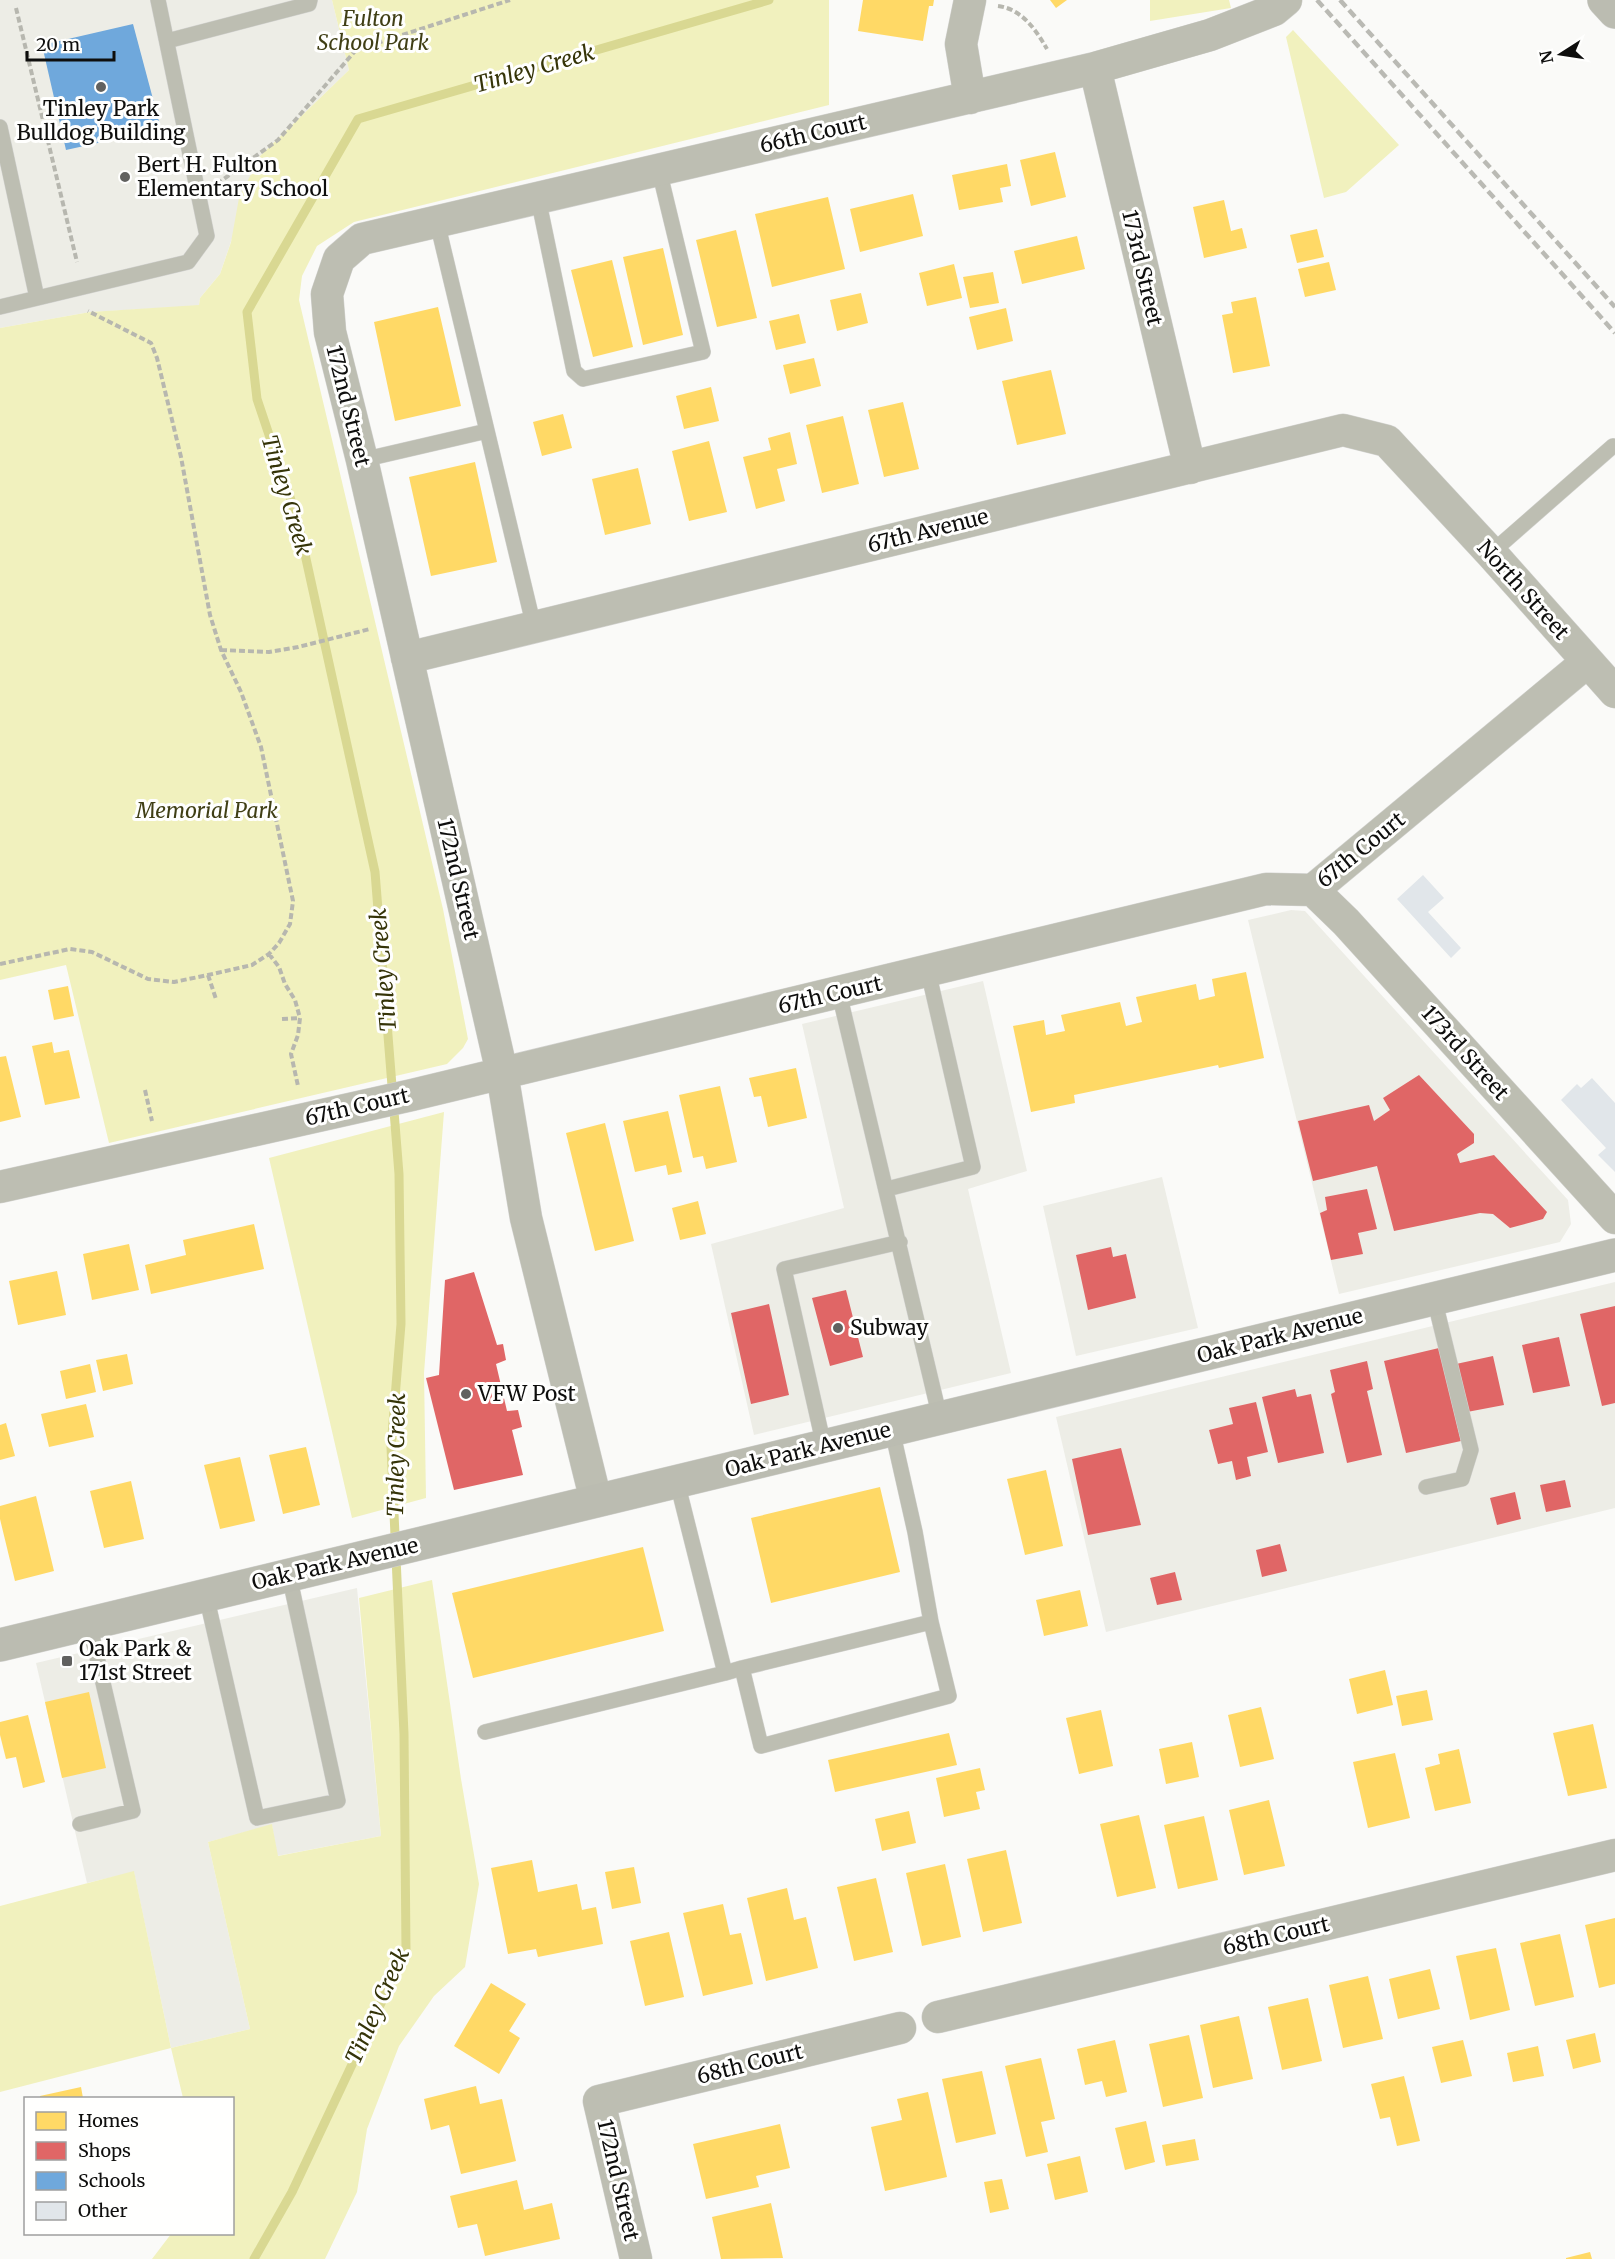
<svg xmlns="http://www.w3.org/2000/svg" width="1615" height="2259" font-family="Merriweather,serif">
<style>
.built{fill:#edede6}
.green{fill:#f1f1be}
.homes{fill:#ffd966}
.shops{fill:#e06666}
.schools{fill:#6fa8dc}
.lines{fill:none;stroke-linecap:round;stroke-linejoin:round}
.stream{stroke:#d9d892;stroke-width:9}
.building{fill:#e1e6ea}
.lane-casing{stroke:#d4d4d2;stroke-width:16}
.street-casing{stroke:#d4d4d2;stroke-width:33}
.secondary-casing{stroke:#d4d4d2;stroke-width:34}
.path{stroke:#b7b7af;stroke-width:4;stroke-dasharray:6 3;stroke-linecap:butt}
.lane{stroke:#bdbeb2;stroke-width:15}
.street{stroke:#bdbeb2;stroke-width:32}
.secondary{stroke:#bbbcb1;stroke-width:33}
.rail{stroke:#babab4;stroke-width:4.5;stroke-dasharray:9 4.5;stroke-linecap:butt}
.poi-dot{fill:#61615f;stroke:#fffffe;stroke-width:2}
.labels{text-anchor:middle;stroke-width:6;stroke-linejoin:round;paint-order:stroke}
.park-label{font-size:21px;font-style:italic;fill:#403f15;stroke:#fffffe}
.poi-label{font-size:21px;fill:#0e0e0d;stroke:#fffffe;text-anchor:start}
.street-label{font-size:21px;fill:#0e0e0d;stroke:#fffffe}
.water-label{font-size:22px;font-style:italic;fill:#353408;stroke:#fffffe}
</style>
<rect width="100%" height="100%" fill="#fafaf8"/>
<path class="built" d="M0,0H332L349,70L260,156L220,274L200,298L199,306L90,312L0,328Z
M1291,910L1305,911L1568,1200L1571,1224L1560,1242L1339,1294L1248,920Z
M983,981L1027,1171L968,1189L1011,1373L754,1435L711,1244L844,1208L802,1024Z
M1162,1177L1198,1328L1076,1356L1043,1206Z
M1615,1282V1508L1106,1632L1056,1417Z
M357,1588L381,1836L277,1856L272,1825L208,1842L250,2029L171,2048L134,1872L87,1883L36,1663Z"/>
<path class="green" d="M332,0H829V105L354,222L317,246L302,276L299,300L443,909L468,1039L463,1048L447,1064L109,1143L66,965L0,980V328L90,312L199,305L200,298L220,274L231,242L239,198L260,156L349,70Z
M1150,0H1229L1231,8L1150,21Z
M1293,30L1399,145L1346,192L1324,198L1286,37Z
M444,1112L424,1373L426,1498L352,1518L269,1158Z
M432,1580L461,1779L479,1884L465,1967L434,1996L399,2046L367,2129L357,2192L325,2259H152L171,2234H232V2098H183L171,2048L0,2092V1906L134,1871L171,2048L250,2029L208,1842L272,1824L278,1856L381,1836L359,1598Z"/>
<path class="homes" d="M863,0H934L933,6H929L923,41L858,31Z
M1050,0H1067L1056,8Z
M1055,152L1066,197L1031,206L1020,160Z
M1007,164L1011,186L1000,188L1003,202L959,210L952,175Z
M913,194L923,236L860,252L850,209Z
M828,197L845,269L772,287L755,214Z
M1224,200L1231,231L1242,228L1247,248L1204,258L1193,207Z
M1317,229L1324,257L1297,263L1290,235Z
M736,230L757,318L717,327L696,240Z
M1077,236L1085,269L1022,284L1014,251Z
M663,248L683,335L643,345L623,257Z
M612,260L633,347L593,357L571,270Z
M1329,262L1336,290L1305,297L1298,269Z
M954,264L962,298L927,306L919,273Z
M993,272L999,303L970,308L963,277Z
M861,293L868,323L837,331L830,300Z
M1256,297L1270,366L1233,373L1222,315L1233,313L1231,302Z
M438,307L461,406L395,421L374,322Z
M1006,308L1013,341L977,350L969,317Z
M799,314L806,343L776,350L769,321Z
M814,358L821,386L790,394L783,365Z
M1051,370L1066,434L1017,445L1002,381Z
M711,387L719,421L684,429L676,396Z
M903,402L919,469L884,477L868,410Z
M563,414L572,448L542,456L533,422Z
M843,416L859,484L822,493L806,425Z
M790,432L797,464L777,469L785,501L756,509L743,457L771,450L768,438Z
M709,441L727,512L689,521L672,451Z
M475,462L497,562L431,576L409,477Z
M638,468L651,524L605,535L592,479Z
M1246,972L1264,1058L1219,1068L1218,1065L1074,1095L1075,1103L1031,1112L1013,1026L1044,1020L1046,1035L1065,1031L1061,1015L1120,1002L1126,1026L1142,1022L1136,997L1196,984L1199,1000L1215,996L1212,979Z
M68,986L74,1016L54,1020L48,990Z
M52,1042L54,1053L69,1050L80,1098L45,1105L32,1046Z
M6,1056L21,1117L0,1122V1057Z
M796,1068L807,1118L768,1127L761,1096L754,1097L749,1078Z
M720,1086L737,1162L706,1169L703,1156L693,1158L679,1095Z
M668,1111L682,1172L668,1175L666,1165L635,1172L623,1121Z
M605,1123L634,1241L595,1251L566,1133Z
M698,1201L706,1234L680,1240L672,1208Z
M254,1224L264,1269L151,1294L145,1265L186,1255L183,1240Z
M129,1244L139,1290L92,1300L83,1254Z
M57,1271L66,1315L18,1325L9,1281Z
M127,1354L133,1384L103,1391L96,1360Z
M90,1364L96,1392L66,1399L60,1371Z
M86,1404L94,1437L49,1447L41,1414Z
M6,1423L15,1456L0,1460V1425Z
M306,1447L320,1505L283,1514L269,1455Z
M240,1457L255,1521L220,1529L204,1465Z
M1046,1470L1063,1546L1025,1555L1007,1479Z
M131,1481L144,1539L104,1548L90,1491Z
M880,1487L900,1572L771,1603L751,1518Z
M36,1496L54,1571L15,1581L0,1519V1506Z
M643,1547L664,1631L473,1678L452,1593Z
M1080,1590L1088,1626L1044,1636L1036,1600Z
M1385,1670L1393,1705L1357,1714L1349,1679Z
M1427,1690L1433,1720L1402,1726L1396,1696Z
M89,1692L106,1768L62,1778L45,1702Z
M1261,1707L1274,1759L1240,1767L1228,1715Z
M1101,1710L1113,1766L1079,1774L1066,1718Z
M28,1715L45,1782L23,1788L16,1757L6,1759L0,1735V1722Z
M1593,1724L1607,1788L1568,1796L1553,1733Z
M949,1733L957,1765L835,1792L828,1760Z
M1192,1742L1199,1777L1166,1784L1159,1749Z
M1459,1749L1471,1803L1435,1811L1425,1768L1440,1764L1438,1754Z
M1395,1753L1410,1818L1368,1828L1353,1762Z
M980,1768L985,1790L976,1792L980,1809L944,1817L936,1778Z
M1269,1800L1285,1866L1244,1875L1229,1810Z
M909,1811L916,1843L882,1851L875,1819Z
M1139,1815L1156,1888L1117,1897L1100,1824Z
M1204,1816L1218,1880L1178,1889L1164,1825Z
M1006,1850L1022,1923L983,1932L967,1859Z
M532,1860L538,1892L577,1884L582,1910L596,1907L603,1944L538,1957L536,1949L508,1954L491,1868Z
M945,1864L961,1937L922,1946L906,1873Z
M634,1867L641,1903L612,1909L605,1872Z
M876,1878L893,1952L854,1961L837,1887Z
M787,1888L794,1920L806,1917L818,1968L766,1981L747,1898Z
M723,1904L730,1935L741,1933L753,1984L703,1996L683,1913Z
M1615,1918V1984L1599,1988L1585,1925Z
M669,1932L684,1997L645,2006L630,1941Z
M1560,1934L1574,1997L1535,2006L1520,1943Z
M1496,1948L1510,2010L1470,2020L1456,1956Z
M1430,1969L1440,2009L1398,2019L1389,1979Z
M1368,1976L1383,2039L1343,2048L1329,1985Z
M491,1983L526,2004L509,2031L520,2038L499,2074L454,2046Z
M1308,1998L1322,2061L1282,2070L1268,2007Z
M1239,2016L1253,2079L1213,2088L1200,2025Z
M1595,2033L1601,2062L1573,2069L1566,2040Z
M1189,2035L1203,2098L1163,2107L1149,2044Z
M1115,2040L1127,2092L1106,2097L1102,2081L1085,2085L1077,2049Z
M1463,2040L1472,2076L1441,2083L1432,2047Z
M1538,2046L1544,2076L1513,2082L1507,2053Z
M1041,2058L1055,2119L1041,2122L1048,2152L1026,2157L1005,2066Z
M982,2071L996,2134L956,2143L942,2079Z
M1404,2076L1420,2141L1397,2146L1390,2117L1380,2119L1371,2084Z
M476,2086L480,2104L502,2099L516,2161L461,2174L449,2125L431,2130L424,2099Z
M81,2087L83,2098H40V2096Z
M928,2092L947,2177L885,2191L871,2127L902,2120L897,2099Z
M1146,2121L1155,2162L1125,2170L1115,2128Z
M780,2124L790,2168L756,2176L759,2187L706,2199L693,2144Z
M1195,2139L1199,2160L1166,2166L1162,2145Z
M1080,2156L1088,2192L1055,2200L1047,2164Z
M1002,2179L1009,2209L990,2213L984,2182Z
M517,2180L524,2210L552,2203L560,2239L485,2256L477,2224L458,2228L450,2196Z
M771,2203L783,2258L721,2259L712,2217Z
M1590,2252L1592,2259H1566V2258Z"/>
<path class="shops" d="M1419,1075L1474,1134V1143L1457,1154L1460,1163L1494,1155L1547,1212L1543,1219L1510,1228L1493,1214L1480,1213L1394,1231L1377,1166L1313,1181L1298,1121L1369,1105L1374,1121L1390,1110L1383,1098Z
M1367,1189L1377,1229L1358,1233L1363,1254L1331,1260L1320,1213L1327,1210L1325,1197Z
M1111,1247L1113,1257L1126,1254L1136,1298L1088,1310L1076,1255Z
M474,1272L497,1345L503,1344L506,1360L496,1364L507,1411L518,1410L522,1427L512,1430L523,1475L454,1490L426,1378L439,1375L445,1280Z
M846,1290L863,1357L830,1366L812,1298Z
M769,1304L789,1395L751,1404L731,1313Z
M1615,1306V1403L1602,1406L1580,1314Z
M1559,1337L1570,1386L1533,1393L1522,1345Z
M1439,1348L1461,1441L1406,1453L1384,1361Z
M1493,1356L1504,1405L1467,1412L1456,1364Z
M1367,1361L1373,1389L1367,1391L1382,1455L1347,1463L1331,1394L1335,1392L1330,1370Z
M1295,1389L1297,1397L1311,1394L1324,1453L1278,1463L1262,1397Z
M1256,1402L1268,1452L1247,1457L1251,1476L1236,1480L1232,1461L1218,1464L1209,1430L1233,1424L1229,1408Z
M1121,1448L1141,1525L1088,1535L1072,1459Z
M1565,1480L1571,1507L1546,1512L1540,1485Z
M1515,1492L1521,1519L1497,1525L1490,1498Z
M1280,1544L1287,1571L1262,1577L1256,1550Z
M1175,1572L1182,1600L1157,1605L1150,1578Z"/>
<path class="schools" d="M133,24L161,129L66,150L42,45Z"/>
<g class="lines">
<path class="stream" d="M254,2259L292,2192L406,1950L404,1734L391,1447L401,1324L399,1174L375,872L297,518L257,399L247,312L358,119L769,0"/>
</g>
<path class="building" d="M1423,875L1444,898L1428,912L1461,948L1451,958L1397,899Z
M1592,1078L1615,1103V1172L1598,1155L1606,1148L1561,1100L1577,1084L1581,1088Z"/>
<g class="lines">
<g class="lane-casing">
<path id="lane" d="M167,41L309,4L310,0
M0,127L37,298
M538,198L574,371L583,379L703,352L659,170
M437,222L534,627
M0,307L188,262L207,236L158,0
M362,460L487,431
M1491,553L1613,446
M839,993L940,1418
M887,1189L973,1167L928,971
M892,1430L915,1532L931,1622
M824,1446L784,1269L900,1242
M1426,1487L1462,1479L1471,1450L1434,1298
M206,1595L257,1818L338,1801L289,1575
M725,1673L742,1668L931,1622L949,1696L761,1746L742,1668
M485,1732L725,1673L677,1482
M80,1824L133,1811L89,1623"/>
</g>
<g class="street-casing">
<path id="street" d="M1095,68L1190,468
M970,98L961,44L970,0
M407,658L1343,430L1387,441L1491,553L1615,692
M1313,890L1346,922L1615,1218
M0,1187L412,1095L1266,889L1313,890L1587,662
M596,1501L526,1218L502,1073L362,460L330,332L327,294L339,259L362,239L1095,68L1210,35L1274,10L1286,0
M938,2017L1615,1855
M636,2259L599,2101L900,2028"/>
</g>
<g class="secondary-casing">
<path id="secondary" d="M1604,0L1615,12
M0,1645L1615,1255"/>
</g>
<path class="path" d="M998,6C1022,9 1036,30 1047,49
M16,8L77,262
M217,184L278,140L356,50L510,0
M221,650L269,652L298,647L370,629
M269,954L279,967L285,984L295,1000L300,1018L298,1035L291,1054L298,1086
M0,964L70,949L92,952L148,979L174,982L208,975L252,965L269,954L279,943L290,924L293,901L261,747L241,692L221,650L210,615L181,457L157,358L151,343L88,311
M208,975L216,999
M282,1019L300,1018
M145,1090L152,1121"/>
<use href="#lane" class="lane"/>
<use href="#street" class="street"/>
<use href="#secondary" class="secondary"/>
<path class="rail" d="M1317,0L1615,333
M1340,0L1615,307"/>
</g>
<g class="poi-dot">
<circle cx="101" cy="87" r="6"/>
<circle cx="125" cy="177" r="6"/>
<circle cx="838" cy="1328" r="6"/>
<circle cx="466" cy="1394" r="6"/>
<rect x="61" y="1655" width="12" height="12" rx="3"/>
</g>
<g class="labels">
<g class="park-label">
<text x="373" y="26">Fulton<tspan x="373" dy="24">School Park</tspan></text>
<text x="207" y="818">Memorial Park</text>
</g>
<g class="poi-label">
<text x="101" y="116" text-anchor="middle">Tinley Park<tspan x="101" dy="24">Bulldog Building</tspan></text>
<text x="137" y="172">Bert H. Fulton<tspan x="137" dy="24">Elementary School</tspan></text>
<text x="850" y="1335">Subway</text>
<text x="478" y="1401">VFW Post</text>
<text x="79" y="1656">Oak Park &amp;<tspan x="79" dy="24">171st Street</tspan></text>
</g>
<g class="street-label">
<text transform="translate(813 134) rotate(-13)" y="7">66th Court</text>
<text transform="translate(1142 268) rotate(77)" y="7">173rd Street</text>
<text transform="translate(348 406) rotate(76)" y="7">172nd Street</text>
<text transform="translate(928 531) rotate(-14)" y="7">67th Avenue</text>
<text transform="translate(1523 590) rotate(48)" y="7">North Street</text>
<text transform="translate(1361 850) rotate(-39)" y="7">67th Court</text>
<text transform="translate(458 879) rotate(77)" y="7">172nd Street</text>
<text transform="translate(830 995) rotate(-13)" y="7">67th Court</text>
<text transform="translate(1465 1053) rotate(48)" y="7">173rd Street</text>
<text transform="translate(357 1107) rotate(-13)" y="7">67th Court</text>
<text transform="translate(1280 1336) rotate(-14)" y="7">Oak Park Avenue</text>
<text transform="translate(808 1450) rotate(-14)" y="7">Oak Park Avenue</text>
<text transform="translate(335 1564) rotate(-13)" y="7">Oak Park Avenue</text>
<text transform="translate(1276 1936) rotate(-13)" y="7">68th Court</text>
<text transform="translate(750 2064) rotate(-14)" y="7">68th Court</text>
<text transform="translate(618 2180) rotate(77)" y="7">172nd Street</text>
</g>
<g class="water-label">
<text transform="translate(534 68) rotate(-16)" y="8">Tinley Creek</text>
<text transform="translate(287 495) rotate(73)" y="8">Tinley Creek</text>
<text transform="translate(383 970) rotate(-95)" y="8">Tinley Creek</text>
<text transform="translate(396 1455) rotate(-89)" y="8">Tinley Creek</text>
<text transform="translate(377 2006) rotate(-66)" y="8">Tinley Creek</text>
</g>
</g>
<rect x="24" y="2097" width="210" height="138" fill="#fffffe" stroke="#9f9f9e" stroke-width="1.5"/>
<rect x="36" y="2112" width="30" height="18" fill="#ffd966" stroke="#9f9f9e" stroke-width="1.5"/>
<text x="78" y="2127" font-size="18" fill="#0e0e0d">Homes</text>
<rect x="36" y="2142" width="30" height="18" fill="#e06666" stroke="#9f9f9e" stroke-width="1.5"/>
<text x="78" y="2157" font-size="18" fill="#0e0e0d">Shops</text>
<rect x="36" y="2172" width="30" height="18" fill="#6fa8dc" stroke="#9f9f9e" stroke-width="1.5"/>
<text x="78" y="2187" font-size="18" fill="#0e0e0d">Schools</text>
<rect x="36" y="2202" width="30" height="18" fill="#e1e6ea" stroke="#9f9f9e" stroke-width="1.5"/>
<text x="78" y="2217" font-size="18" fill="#0e0e0d">Other</text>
<g transform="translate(1561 54) rotate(258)" stroke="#fffffe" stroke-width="4.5" paint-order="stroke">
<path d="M0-4.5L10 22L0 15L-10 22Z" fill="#0e0e0d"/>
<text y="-9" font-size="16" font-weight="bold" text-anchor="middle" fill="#0e0e0d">N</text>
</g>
<path d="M27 51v9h87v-9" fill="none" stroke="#0e0e0d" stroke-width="3"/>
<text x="36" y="51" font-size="18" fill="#0e0e0d" stroke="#fffffe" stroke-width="4.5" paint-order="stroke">20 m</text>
</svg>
